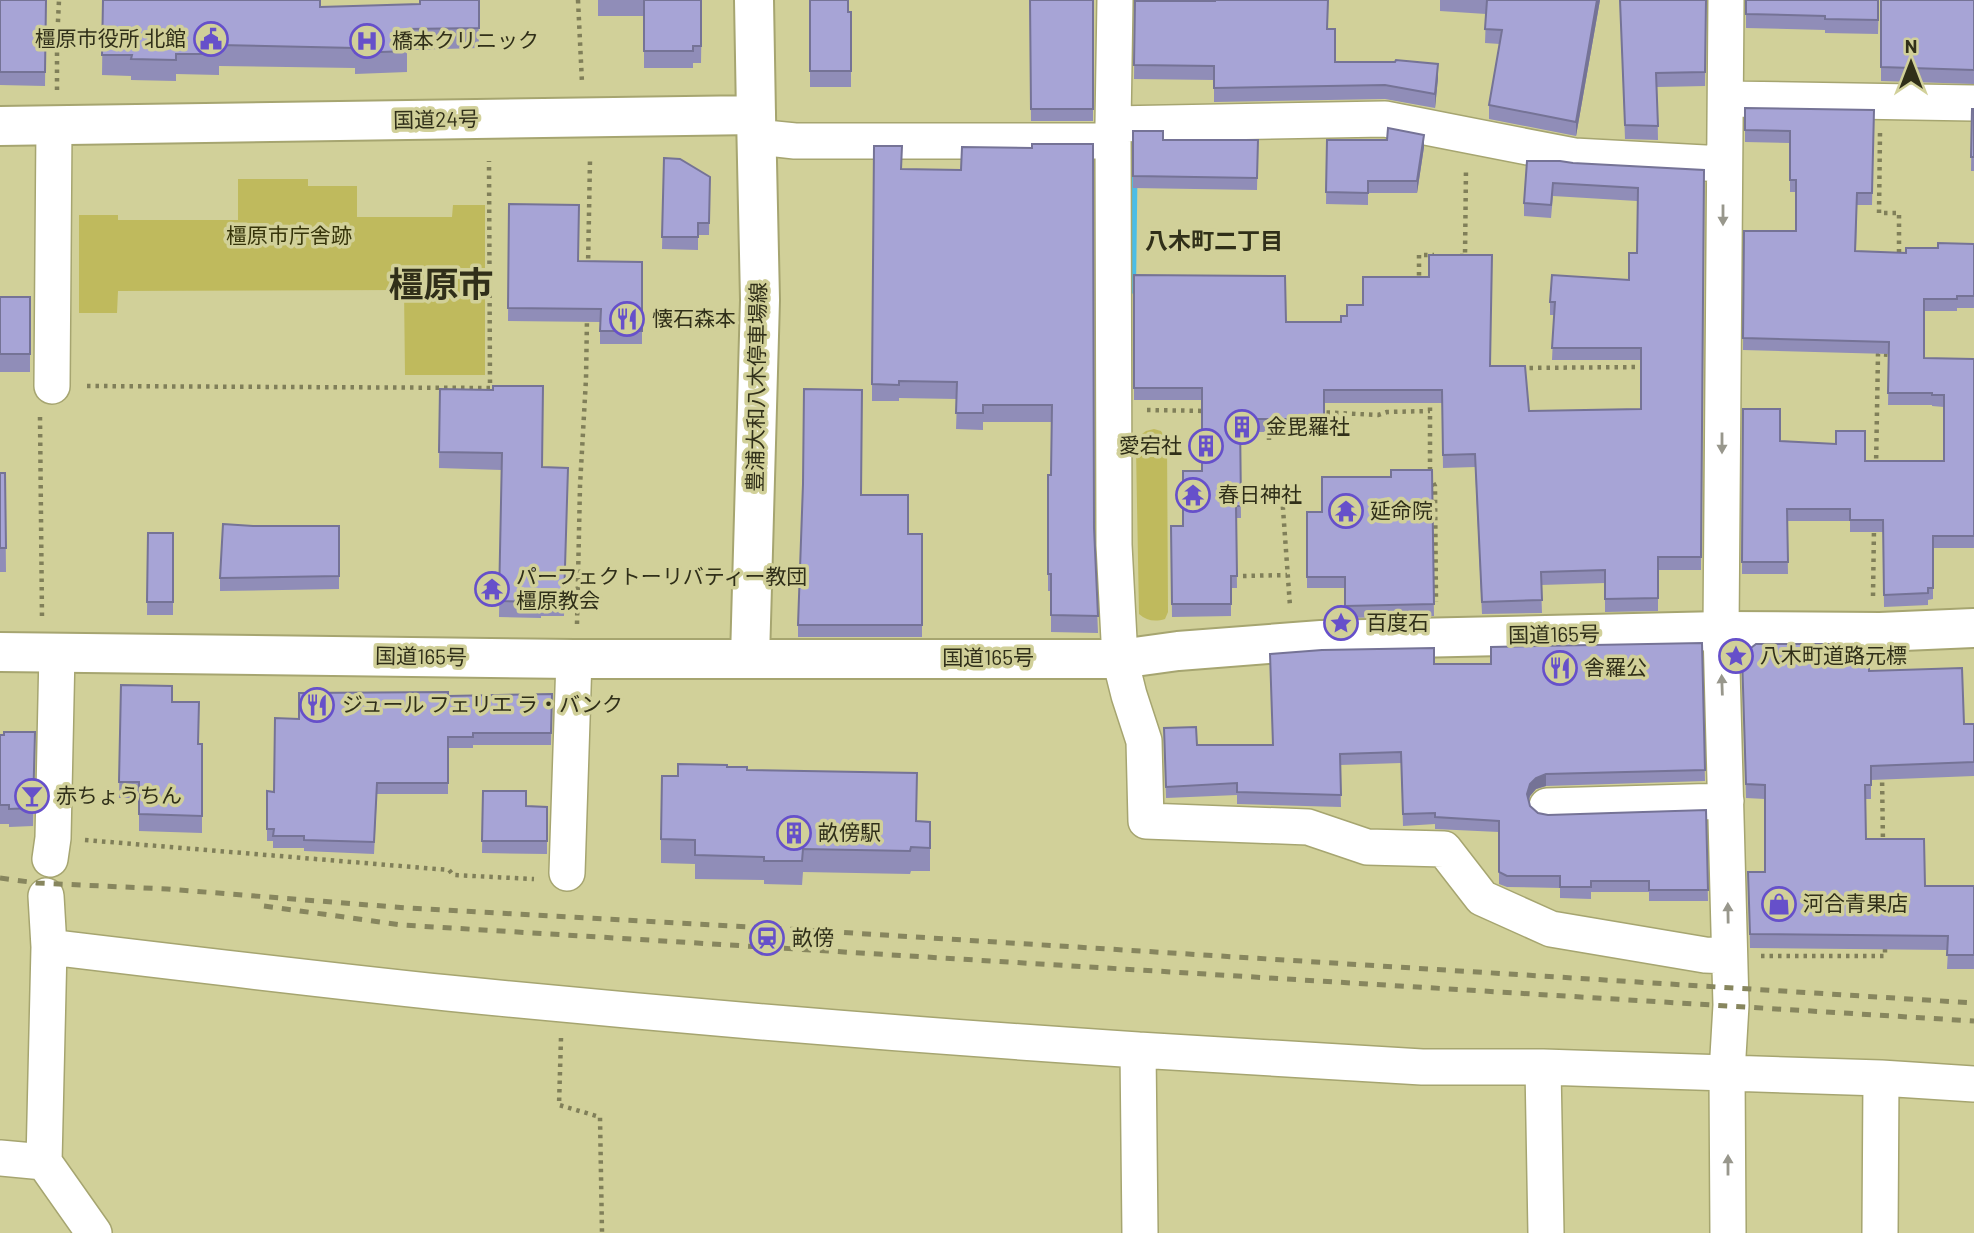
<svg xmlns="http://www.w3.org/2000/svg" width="1974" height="1233" font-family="Barlow,'Noto Sans JP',sans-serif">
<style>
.green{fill:#bfba5d}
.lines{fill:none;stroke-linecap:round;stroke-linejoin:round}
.stream{stroke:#4bbde7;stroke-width:10}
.minor-casing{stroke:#a6a570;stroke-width:38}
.major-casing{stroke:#a6a570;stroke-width:42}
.highway-casing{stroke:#a6a570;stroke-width:42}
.path{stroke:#807f59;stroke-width:4.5;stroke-dasharray:3.5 5;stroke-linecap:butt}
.minor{stroke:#fff;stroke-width:35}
.major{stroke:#fff;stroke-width:38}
.highway{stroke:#fff;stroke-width:38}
.rail{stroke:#87865e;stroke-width:5;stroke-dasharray:9 9;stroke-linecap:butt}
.wall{fill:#908db8}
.shaded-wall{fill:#757396}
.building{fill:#a7a4d6;stroke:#757396;stroke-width:2}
.oneway{fill:#98978c}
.labels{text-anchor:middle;stroke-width:7;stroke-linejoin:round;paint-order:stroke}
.poi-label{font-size:21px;fill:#302f19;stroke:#d1d099;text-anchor:start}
.street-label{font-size:21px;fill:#302f19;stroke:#d1d099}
.park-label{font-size:21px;fill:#36340a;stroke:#d1d099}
.neighbourhood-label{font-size:23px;font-weight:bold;fill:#302f19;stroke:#d1d099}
.town-label{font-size:35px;font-weight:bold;fill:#302f19;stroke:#d1d099}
</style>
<rect width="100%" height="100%" fill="#d1d099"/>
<path class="green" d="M238,179H308V186H357V217H452L453,205H485V375H405L404,290L118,291L117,313H79V215H118V220H238Z
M1154,429L1161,431L1167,441L1168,612L1165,619C1155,622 1147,621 1139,614L1136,449L1138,437L1146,431Z"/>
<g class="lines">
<path class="stream" d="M1131,289L1133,136"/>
<g class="minor-casing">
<path id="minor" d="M1115,0L1113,124L1114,545L1120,659L1129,695L1144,741L1146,821L1308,827L1367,847L1444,849L1482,898L1551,929L1705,955L1729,956
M1726,0L1721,631L1731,1005L1727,1073L1728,1233
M1726,99L1974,103
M1113,124L1385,119L1574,156L1724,164
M757,137L795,141H1113
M52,386L54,127
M1547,806L1726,801
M50,859L53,838L57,652
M567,873L574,659
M46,896L49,947L44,1162L94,1233
M49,947C182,963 315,979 448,993C678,1016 908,1035 1138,1050
M1543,1067L1546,1233
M0,1158L44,1162
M1140,1233L1138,1050L1422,1067H1543L1881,1078L1974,1084
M1880,1233L1881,1078"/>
</g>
<g class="major-casing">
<path id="major" d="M750,658L760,300L756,115"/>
</g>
<g class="highway-casing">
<path id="highway" d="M0,126L756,115L754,0
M0,652L574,659H1120L1178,651L1321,640L1721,631L1880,632L1974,628"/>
</g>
<path class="path" d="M578,0L582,83
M57,90V42L59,0
M1880,133L1879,213H1899V259
M1460,256H1465L1466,168
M588,267L590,160
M1419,284V255H1434
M1521,368L1643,367V369
M87,386L490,388L489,161
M1430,399V477L1435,486L1436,602
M1147,410L1208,411
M1318,412L1378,415L1387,412L1430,411
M40,417L42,618
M1269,438V440
M1876,467L1878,354L1893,355
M1268,495H1282L1290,606
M1243,576L1287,575
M1873,596L1874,528
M577,624L580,486L586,379L587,318
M1882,774L1883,845
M85,840L449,870L453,875L534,879
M1761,956H1885V945
M561,1038L559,1105L600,1117L602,1233"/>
<use href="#minor" class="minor"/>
<use href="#major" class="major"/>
<use href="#highway" class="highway"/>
<path class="rail" d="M0,878L37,883L167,889L407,908L787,929L1974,1003
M264,906L402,925L1974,1021"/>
</g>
<path class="wall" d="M0,0H46L45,86L0,85Z
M103,0L321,7L420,4L478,0L479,48L407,50V72L355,74V68L219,66V75L176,74V81L131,80V76L102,75Z
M598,0H702L701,63H693V68H644V16H598Z
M810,0L848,12H851V87H810Z
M1030,0H1093V121H1031Z
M1440,0H1600L1576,136L1489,119V105L1500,44L1485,43L1486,14L1440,11Z
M1620,0H1706L1705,86L1657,87L1658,140L1625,139Z
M1746,0H1879L1878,34L1825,33V30L1746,28Z
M1881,0H1974V84L1881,81Z
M1135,1H1215L1327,29L1335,62L1438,78L1435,108L1385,99L1214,102V80L1134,79Z
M1745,108L1874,110L1872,205H1857L1856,251L1906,253L1974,244V308H1957V311H1924V358L1974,359V548H1933V599L1928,600V605L1884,607L1883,532H1850V521H1787L1788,574H1742L1743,409L1780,441L1865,461H1944V407L1932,406V405H1888L1889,354L1743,350L1744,231H1796V192H1790V143L1745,142Z
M1972,109H1974V171H1971Z
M1133,131L1163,140H1258L1257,190L1133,188Z
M1327,140L1424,147L1417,193H1368V205L1326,204Z
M1032,148L1094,528L1098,633L1051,632V591H1048V475H1051L1052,422H983V430L956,429L957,399L899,398V401H872V384L902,169L961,170Z
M664,158L710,177L709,235H698V250L662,249Z
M1573,163L1704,170L1701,570H1658V611L1605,612V583L1541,585L1542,613L1482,614L1475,467L1443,468L1442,403H1324V432H1240L1241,518H1236L1237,588H1231V616L1172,617L1171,526H1183L1202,471V400H1134V275L1286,322L1490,366L1529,411L1641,409V360H1552L1554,315H1550V302L1629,280L1637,253V201L1553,196L1551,218L1524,216V203Z
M509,204L579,261L642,262V344H600V322L508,321Z
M0,297H30V372H0Z
M440,389L542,467L568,468L564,616H541V618L499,617L502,470L439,468Z
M1432,470L1434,616L1345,618V588H1307V512H1322L1391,477Z
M0,473H5L6,572H0Z
M861,495L908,534H922V637H798V625Z
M253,526H339V589L220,591V578Z
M148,533H173V615H147Z
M1702,643L1705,781L1546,786L1536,789L1530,796L1529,800L1530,806L1538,813L1548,815L1706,810L1708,901H1649V892H1591V899L1560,898V888L1507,887L1499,884V832L1435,829V824L1403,826L1401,763L1340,765L1341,807L1237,804V795L1166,798L1164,728L1197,745H1272L1434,664H1491Z
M1830,653L1865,667L1869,671L1964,724H1974V776L1871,780V799H1865L1866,839L1925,886H1974V969H1947L1948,950L1750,948L1748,872H1765V799L1746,798L1742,655Z
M121,685L172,702L198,744H202V833L139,831V798H119Z
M552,694L551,745H473V748H448V794H377L374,854L304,851V848H273V841H267V791L274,792L299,719L448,696Z
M35,732L33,826L9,827V824H0V735Z
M727,767L747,770L916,821L930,822V871H911L910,874L803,872L802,885L764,884V880L695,879V864L661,863V839L678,776Z
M483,791L526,806L547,807V854L482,853Z"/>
<path class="shaded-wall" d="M1597,0H1600L1576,136V122Z
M1438,64V78L1435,108V94Z
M1424,135V147L1417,193V181Z
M1546,774V786L1536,789L1530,796L1527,806V794L1530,784L1536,778Z"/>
<path class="building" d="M0,0H46L45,72H0Z
M103,0H320V7L420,4V0H479V28L407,29V51L355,53V48L219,45V54H176V60L131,59L132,55H102Z
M644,0H701V46H693V51H644Z
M810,0H848V12H851V71H810Z
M1030,0H1093V109H1031Z
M1215,0H1328L1327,29H1335V62H1395L1396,60L1438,64L1435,94L1385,85L1214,88V66L1134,65L1135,1H1215Z
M1487,0H1597L1576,122L1489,105L1502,30L1485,29Z
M1620,0H1706L1705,72L1656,73L1658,126L1625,125Z
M1746,0H1878V20L1825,19V16L1746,14Z
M1881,0H1974V70L1881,67Z
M1745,108L1874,110L1872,193H1857L1855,251L1906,253V248H1938V243L1974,244V296H1957V299H1924V358L1974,359V536H1933V588H1928V593L1884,595L1883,520H1850V509H1787L1788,562H1742L1743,409H1780V441L1836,444V431H1865V461H1944V395H1932V393H1888L1889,342L1743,338L1744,231H1796V180H1790V131L1745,130Z
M1972,109H1974V157H1971Z
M1388,128L1424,135L1417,181H1368V193L1326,192L1327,140H1387Z
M1133,131H1163V140H1258L1257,178L1133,176Z
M1032,144H1093L1094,528L1098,616L1051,615V574H1048V475H1051L1052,405H983V413H956L957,382L899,381V385L872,384L874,146H902L901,169L961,170L962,147L1032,148Z
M664,158L680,159L710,177L709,223H698V237H662Z
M1527,161H1560L1573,163L1704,170L1701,557H1658V598L1605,599V570L1541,572L1542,600L1482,602L1475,454L1443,455L1442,390H1324V419H1240L1241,506H1236L1237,576H1231V604H1172L1171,526H1183V471H1202V388H1134V275L1285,276L1286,322H1341V316H1347V305H1363V277H1429V255H1492L1490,366H1525L1529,411L1641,409V348H1552L1555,302H1550L1552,275L1629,280V253H1637L1638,188L1553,183L1551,205L1524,203Z
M509,204L579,205L578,261L642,262V331H600L601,309L508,308Z
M0,297H30V354H0Z
M493,386H543L542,467L568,468L564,600H541V602L499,601L502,453L439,452L440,389L493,390Z
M804,389L862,390L861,495H908V534H922V625H798L803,484Z
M1391,470H1432L1434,604L1345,606V577H1307V512H1322V477H1391Z
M0,473H5L6,548H0Z
M223,524L253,526H339V576L220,578Z
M148,533H173V602H147Z
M1702,643L1705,770L1546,774L1536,778L1530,784L1527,794L1530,806L1538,813L1548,815L1706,810L1708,890H1649V881H1591V887H1560V876H1507L1499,872V821L1435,817V813L1403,814L1401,752L1340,754L1341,795L1237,792V783L1166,787L1164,728L1196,727L1197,745H1273L1270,654L1322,650L1434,648V664H1491V647Z
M1756,644H1830L1829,653H1850V660H1865V667H1869V671L1962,668L1964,724H1974V762L1871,766V785H1865L1866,839H1924L1925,886H1974V955H1947L1948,936L1750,934L1748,872H1765V785L1746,784L1742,655Z
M121,685L172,686V702H199L198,744H202V816L139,814V782H119Z
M448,692V696L552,694L551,733H473V737H448V783H377L374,842L304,840V836H273L274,829H267V791L274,792L275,718L299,719V693Z
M4,732H35L33,808L9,809V805H0V735H4Z
M678,764L727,765V767H747V770L917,773L916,821L930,822V848L911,847L910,851L803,849L802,861H764V857L695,855V840L661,839L662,776H678Z
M483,791H526V806L547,807V841H482Z"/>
<defs><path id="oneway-solid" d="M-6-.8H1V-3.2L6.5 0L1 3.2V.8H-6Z" transform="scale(1.75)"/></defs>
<g class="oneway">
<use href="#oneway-solid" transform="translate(1723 215) rotate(90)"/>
<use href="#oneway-solid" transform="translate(1722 443) rotate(90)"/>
<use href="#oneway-solid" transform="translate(1722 685) rotate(-92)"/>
<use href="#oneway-solid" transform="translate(1728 913) rotate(-91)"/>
<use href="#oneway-solid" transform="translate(1728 1165) rotate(-90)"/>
</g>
<defs>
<g id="civic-ring" transform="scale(1.75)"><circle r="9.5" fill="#d1d099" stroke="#6650ca" stroke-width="1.5"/><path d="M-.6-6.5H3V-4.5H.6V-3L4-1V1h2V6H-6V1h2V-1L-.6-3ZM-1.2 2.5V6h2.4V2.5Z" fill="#6650ca"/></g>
<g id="hospital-ring" transform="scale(1.75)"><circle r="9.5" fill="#d1d099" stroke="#6650ca" stroke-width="1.5"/><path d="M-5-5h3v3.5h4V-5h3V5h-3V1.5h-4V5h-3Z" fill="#6650ca"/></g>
<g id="restaurant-ring" transform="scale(1.75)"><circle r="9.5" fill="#d1d099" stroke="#6650ca" stroke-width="1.5"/><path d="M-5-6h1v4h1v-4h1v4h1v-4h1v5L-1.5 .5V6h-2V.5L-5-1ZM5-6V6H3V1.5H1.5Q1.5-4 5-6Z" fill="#6650ca"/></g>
<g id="building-ring" transform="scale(1.75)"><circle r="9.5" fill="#d1d099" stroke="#6650ca" stroke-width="1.5"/><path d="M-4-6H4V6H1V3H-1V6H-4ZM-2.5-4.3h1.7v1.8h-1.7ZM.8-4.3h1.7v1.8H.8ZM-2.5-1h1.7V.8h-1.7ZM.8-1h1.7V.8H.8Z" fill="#6650ca"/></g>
<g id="temple-ring" transform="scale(1.75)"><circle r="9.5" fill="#d1d099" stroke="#6650ca" stroke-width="1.5"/><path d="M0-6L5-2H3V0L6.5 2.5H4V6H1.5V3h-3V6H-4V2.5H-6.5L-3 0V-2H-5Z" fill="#6650ca"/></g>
<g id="sight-ring" transform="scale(1.75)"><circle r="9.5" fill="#d1d099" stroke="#6650ca" stroke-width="1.5"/><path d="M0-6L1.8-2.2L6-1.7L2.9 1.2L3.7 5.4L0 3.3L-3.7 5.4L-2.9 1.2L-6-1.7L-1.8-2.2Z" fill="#6650ca"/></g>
<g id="bar-ring" transform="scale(1.75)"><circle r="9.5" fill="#d1d099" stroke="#6650ca" stroke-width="1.5"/><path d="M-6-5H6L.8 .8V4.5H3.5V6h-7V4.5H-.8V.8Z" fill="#6650ca"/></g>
<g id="shop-ring" transform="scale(1.75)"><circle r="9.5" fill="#d1d099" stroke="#6650ca" stroke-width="1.5"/><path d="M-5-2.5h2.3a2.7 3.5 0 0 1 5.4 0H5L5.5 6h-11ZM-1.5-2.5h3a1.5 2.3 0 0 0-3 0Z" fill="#6650ca"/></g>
<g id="station-ring" transform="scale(1.75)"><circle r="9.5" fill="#d1d099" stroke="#6650ca" stroke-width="1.5"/><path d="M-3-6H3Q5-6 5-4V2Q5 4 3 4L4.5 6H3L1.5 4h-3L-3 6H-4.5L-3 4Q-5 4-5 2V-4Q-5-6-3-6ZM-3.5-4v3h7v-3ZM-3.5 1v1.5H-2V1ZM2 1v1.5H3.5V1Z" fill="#6650ca"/></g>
</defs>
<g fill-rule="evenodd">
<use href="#civic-ring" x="211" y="39"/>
<use href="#hospital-ring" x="367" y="41"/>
<use href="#restaurant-ring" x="627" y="319"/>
<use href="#building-ring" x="1242" y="427"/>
<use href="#building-ring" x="1206" y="446"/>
<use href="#temple-ring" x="1193" y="495"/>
<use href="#temple-ring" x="1346" y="511"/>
<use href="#temple-ring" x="492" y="589"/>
<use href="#sight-ring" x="1341" y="623"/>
<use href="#sight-ring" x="1736" y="656"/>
<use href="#restaurant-ring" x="1560" y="668"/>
<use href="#restaurant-ring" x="317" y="705"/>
<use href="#bar-ring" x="32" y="796"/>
<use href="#building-ring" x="794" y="833"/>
<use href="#shop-ring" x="1779" y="904"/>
<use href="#station-ring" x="767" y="938"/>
</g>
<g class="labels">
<g class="poi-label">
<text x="186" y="46" text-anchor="end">橿原市役所 北館</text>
<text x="392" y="48">橋本クリニック</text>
<text x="652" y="326">懐石森本</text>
<text x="1266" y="434">金毘羅社</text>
<text x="1182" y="453" text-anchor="end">愛宕社</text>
<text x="1218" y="502">春日神社</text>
<text x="1370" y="518">延命院</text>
<text x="516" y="584">パーフェクトーリバティー教団<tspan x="516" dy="24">橿原教会</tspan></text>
<text x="1366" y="630">百度石</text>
<text x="1760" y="663">八木町道路元標</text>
<text x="1584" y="675">舎羅公</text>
<text x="342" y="712">ジュール フェリエ ラ・バンク</text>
<text x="56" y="803">赤ちょうちん</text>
<text x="818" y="840">畝傍駅</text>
<text x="1803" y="911">河合青果店</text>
<text x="792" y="945">畝傍</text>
</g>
<g class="street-label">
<text transform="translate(436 120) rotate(-1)" y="7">国道24号</text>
<text transform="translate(757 387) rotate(-89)" y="7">豊浦大和八木停車場線</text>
<text transform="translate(1554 635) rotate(-1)" y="7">国道165号</text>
<text transform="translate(421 657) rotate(1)" y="7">国道165号</text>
<text x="988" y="665">国道165号</text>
</g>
<g class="park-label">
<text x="289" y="243">橿原市庁舎跡</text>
</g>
<g class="neighbourhood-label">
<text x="1214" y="249">八木町二丁目</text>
</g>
<g class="town-label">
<text x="441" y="297">橿原市</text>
</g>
</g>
<g transform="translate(1911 63)" stroke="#d1d099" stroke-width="5" paint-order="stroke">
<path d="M0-5L12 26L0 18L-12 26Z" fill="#302f19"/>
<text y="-10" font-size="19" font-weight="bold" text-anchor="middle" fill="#302f19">N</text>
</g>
</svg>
